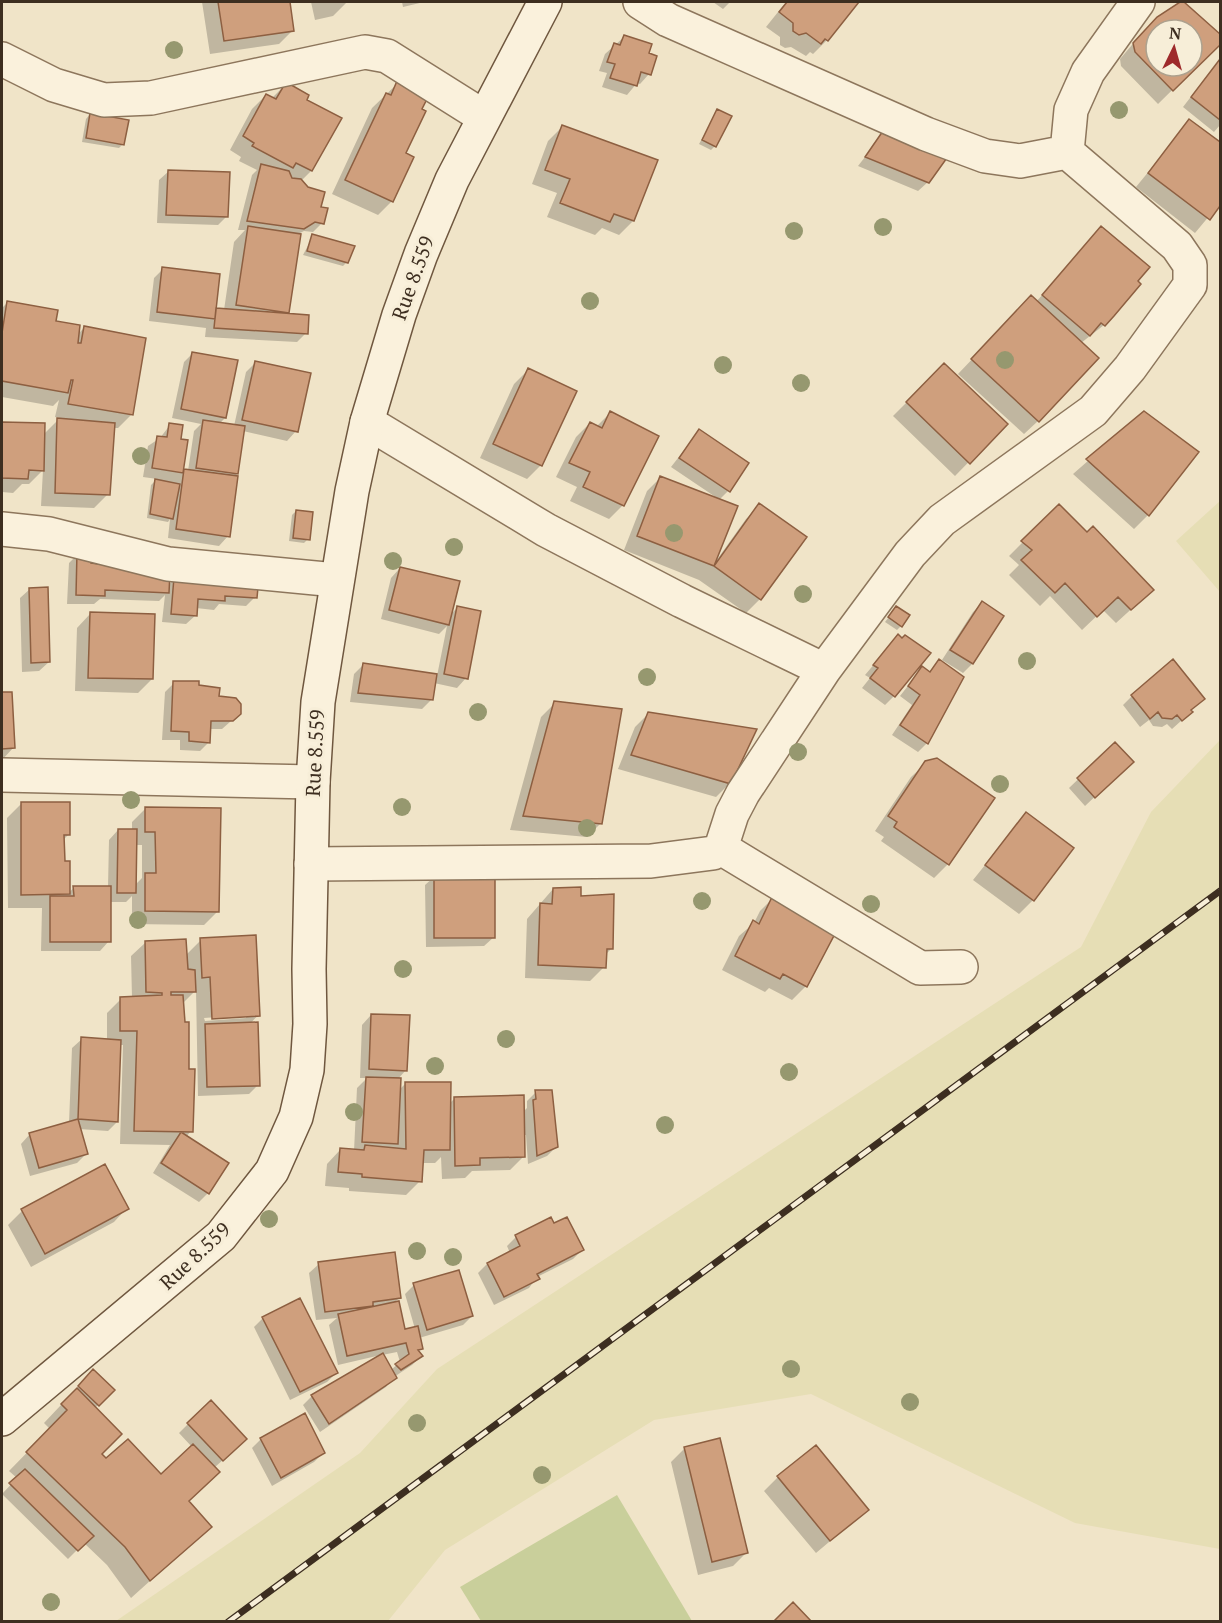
<svg xmlns="http://www.w3.org/2000/svg" width="1222" height="1623" font-family="'PT Serif',serif">
<style>
.farmland{fill:#e6deb5}
.green{fill:#c9cf9b}
.shadow{fill:#0003;fill-rule:evenodd}
.building{fill:#cf9f7d;stroke:#8d5f41;stroke-width:1.5;fill-rule:evenodd}
.lines{fill:none;stroke-linecap:round;stroke-linejoin:round}
.minor-casing{stroke:#8d765c;stroke-width:36}
.secondary-casing{stroke:#6f573f;stroke-width:36}
.minor{stroke:#faf1dc;stroke-width:33}
.secondary{stroke:#faf1dc;stroke-width:33}
.rail-casing{stroke:#3d2e20;stroke-width:7}
.rail{stroke:#f7eed8;stroke-width:4.5;stroke-dasharray:14;stroke-linecap:butt}
.tree{fill:#96986f}
.labels{text-anchor:middle;stroke-width:6;stroke-linejoin:round;paint-order:stroke}
.street-label{font-size:20px;fill:#3d2e20;stroke:#f7eed8}
</style>
<rect width="100%" height="100%" fill="#f0e4c8"/>
<path class="farmland" d="M1220,501V592L1176,541Z
M1220,740V1549L1075,1523L811,1394L654,1420L445,1550L388,1621H116L360,1453L437,1369L1081,947L1151,812Z"/>
<path class="green" d="M617,1495L692,1621H481L460,1587Z"/>
<path class="shadow" d="M202,2H289L293,30L279,44L210,54Z
M311,2H347L333,16L315,20Z
M402,2H424L403,7Z
M713,2H730L723,9Z
M786,2H857L827,40L813,54L810,52L806,56L791,47L785,48L780,45V37L766,27Z
M1182,2L1220,36V43L1158,104L1121,66L1120,59L1143,32ZM1156,30H1192V66H1156Z
M624,37L647,54L649,74L640,84L637,83L627,95L602,87L607,73L599,71L605,54Z
M1220,59V125L1214,132L1183,107Z
M398,83L404,154L392,201L378,215L332,194L372,108Z
M286,84L305,100L340,118L311,171L301,181L319,208L322,223L313,232L304,231L300,233L288,312L285,315L306,333L297,342L205,337L206,328L149,321L154,278L163,269L214,309L224,310L234,242L245,230H238L252,175L257,170L239,161L241,157L230,150L252,109L266,95L272,98Z
M718,111L715,146L711,150L699,144Z
M90,114L123,144L119,148L82,142L86,119Z
M1190,121L1220,144V203L1195,233L1136,187Z
M562,127L633,221L619,235L602,228L595,235L547,217L557,193L532,184L548,141Z
M886,130L928,182L918,191L858,166Z
M169,171L227,216L218,225L157,223L159,180Z
M1101,228L1104,325L1081,343L1038,421L1024,434L958,374L1018,311L1036,302Z
M313,236L347,262L343,266L303,255Z
M7,303L78,334L85,327L132,414L118,428H113L108,494L94,508L41,506L43,470L29,484H22L13,493L2,492V424L43,425V435L60,418L55,417L59,400L53,406L2,397V308Z
M193,353L225,418L219,424L234,426L246,372L255,363L296,431L287,441L243,431L237,474L234,477L228,536L219,546L168,538L170,519L168,522L147,518L151,485L157,479L143,477L148,446L160,438L170,425L179,440L182,470L188,471L194,431L201,424L172,418L184,362Z
M944,365L1006,424L955,476L893,416Z
M528,370L575,392L541,465L527,479L480,458L514,384Z
M1144,412L1148,515L1134,529L1073,474Z
M610,413L623,505L609,519L570,501L577,487L556,477L576,437L590,423L597,426Z
M699,431L728,491L719,500L716,561L746,519L760,505V599L746,613L699,580L624,550L647,491L661,477L717,498L671,467Z
M1059,506L1138,603L1116,623L1103,610L1082,630L1050,596L1040,606L1009,575L1019,565L1009,556Z
M296,511L308,539L304,543L289,541L292,515Z
M78,554L89,565L168,585L175,579L255,597L246,606L219,604L214,610L196,608V615L186,624L162,622L165,595L159,601L100,599L94,604H67L69,563Z
M400,568L450,615L457,608L466,678L457,688L434,683L431,700L422,709L350,702L354,674L363,665L437,676L447,626L439,634L381,619L391,578Z
M30,589L49,662L39,671L22,672L20,598Z
M982,603L1002,616L972,664L963,673L942,660L973,612Z
M896,608L901,626L897,630L885,622Z
M90,614L152,679L138,693L75,691L77,628Z
M898,636L894,696L885,705L862,688L870,678L865,675Z
M939,661L962,677L927,743L918,752L892,735L912,705L900,696L922,668L928,673Z
M174,683L197,687L217,697L239,714L222,729H209V742L200,751L180,750V740H162L165,692Z
M10,693L13,748L2,760V694Z
M1132,696L1190,711L1191,712L1172,729L1167,724L1162,727L1153,726L1149,720L1140,727L1123,705Z
M555,703L601,823L587,837L510,830L541,717Z
M649,713L730,783L716,797L618,769L635,727Z
M1115,744L1122,771L1085,806L1069,788Z
M926,763L993,798L948,864L934,878L881,841L884,837L875,831L911,777Z
M21,804L69,834L63,840V862L69,893L74,887H108L109,840L118,830H132V822L146,808L218,911L204,925L132,924V896L126,902H109V941L100,951H41L42,908H8L7,818ZM135,845H142V878L135,885Z
M1026,814L1033,900L1019,914L973,880Z
M435,876L494,937L484,946L426,947L425,885Z
M553,889L579,897L611,949L605,955L604,967L590,981L525,978L527,919Z
M774,897L806,986L792,1000L769,988L765,992L722,970L739,936L754,923L760,911Z
M201,940L258,1015L250,1024L258,1085L249,1094L198,1096L196,990L182,1004L191,1131L186,1137L208,1193L199,1202L153,1173L170,1145L120,1144L123,1045H119L117,1122L108,1131L79,1129L86,1154L77,1163L30,1176L21,1144L30,1134L69,1123L72,1048L82,1039L107,1041V1013L121,999L132,998L131,956L145,943L186,955ZM246,1015V1018L205,1021L204,1018Z
M371,1015L406,1070L397,1080L399,1090L406,1083L449,1104L454,1099L523,1112L527,1108V1101L536,1092L557,1146L547,1156L528,1164L526,1135H523L524,1156L510,1170L472,1171L465,1178L442,1179L441,1157L435,1163H422L420,1181L406,1195L349,1191V1188L325,1186L327,1164L340,1150L354,1151L357,1088L367,1078H360L362,1025Z
M104,1166L127,1208L114,1222L31,1267L8,1225L22,1211Z
M553,1225L582,1250L573,1259L537,1277L529,1288L494,1305L478,1273L487,1264L510,1253L507,1246L516,1237Z
M319,1264L399,1298L393,1304L404,1331L415,1329L405,1294L414,1285L472,1316L463,1325L419,1338L421,1348L418,1352L421,1356L412,1365L394,1377L386,1387L320,1432L303,1405L312,1396L381,1355L338,1365L329,1325L337,1318L316,1320L309,1273ZM397,1352L400,1362L391,1370L382,1355Z
M263,1318L336,1373L327,1382L290,1400L254,1327Z
M93,1371L113,1390L95,1408L100,1454L106,1460L161,1476L192,1447L179,1433L188,1424L236,1448L214,1468L187,1502L210,1527L131,1598L107,1565L84,1543L68,1559L2,1494L17,1478L9,1471L50,1429L44,1423Z
M261,1439L323,1453L314,1462L272,1486L252,1448Z
M685,1448L747,1552L733,1566L698,1575L671,1462Z
M778,1477L867,1510L816,1553L764,1491Z"/>
<path class="building" d="M218,2H290L294,31L224,41Z
M787,2H859L828,41L825,39L821,44L806,33L799,35L793,31V23L779,12Z
M1180,2H1184L1220,34V45L1173,91L1135,52L1133,43L1157,17ZM1156,30H1192V66H1156Z
M624,35L652,44L649,53L657,56L651,75L641,72L637,86L610,78L615,64L607,62L614,43L620,45Z
M1220,59V120L1191,97Z
M397,81L429,95L422,109L426,111L406,153L414,157L393,202L345,180L386,93L391,95Z
M286,82L309,95L307,100L342,118L312,171L296,163L293,168L252,146L254,143L243,136L266,94L276,99Z
M717,109L732,116L716,147L702,140Z
M90,113L129,120L124,145L86,138Z
M1189,119L1220,142V206L1210,220L1148,173Z
M562,125L658,160L634,221L614,214L610,222L560,203L570,179L545,170Z
M885,128L949,155L929,183L865,157Z
M261,164L289,171L292,178L301,179L308,187L325,192L321,207L328,208L324,224L315,222L304,229L247,221Z
M168,170L230,172L228,217L166,215Z
M248,226L301,234L289,313L236,305Z
M1101,226L1150,267L1138,281L1141,284L1114,316L1105,326L1101,323L1090,336L1042,295Z
M312,234L355,246L348,263L307,251Z
M162,267L220,274L215,319L157,312Z
M1031,295L1099,358L1039,422L971,359Z
M7,301L58,310L56,321L80,325L78,343H81L84,326L146,338L133,415L68,404L73,380H71L68,393L2,381V333Z
M216,308L309,315L308,334L214,328Z
M192,352L238,360L226,418L181,409Z
M255,361L311,373L298,432L242,420Z
M944,363L1008,424L970,464L906,402Z
M528,368L577,391L542,466L493,444Z
M610,411L659,436L624,506L583,487L590,472L569,463L590,422L602,428Z
M1144,411L1199,452L1149,516L1086,459Z
M57,418L115,423L110,495L55,493Z
M203,420L245,426L238,474L196,468Z
M2,422L45,423L44,471L29,470L28,479L2,478Z
M169,423L183,425L181,439L188,440L183,473L152,468L157,436L167,437Z
M699,429L749,463L730,492L679,458Z
M184,469L238,476L230,537L176,529Z
M660,476L738,506L714,566L637,536Z
M155,479L180,484L173,519L150,514Z
M759,503L807,537L761,600L714,566Z
M1059,504L1087,532L1093,526L1154,590L1131,610L1118,597L1097,617L1065,583L1055,593L1021,560L1032,550L1021,541Z
M296,510L313,512L310,540L293,538Z
M77,552L91,555V563L170,572L169,593L105,590V596L76,595Z
M400,567L460,581L449,625L389,610Z
M174,577L258,587L257,598L225,596V601L198,599L197,616L171,614Z
M48,587L50,662L31,663L29,588Z
M982,601L1004,616L973,664L950,650Z
M457,606L481,611L468,679L444,674Z
M896,606L910,615L902,627L888,617Z
M90,612L155,614L153,679L88,678Z
M898,634L902,638L905,635L931,653L895,697L870,678L878,668L873,665Z
M939,659L964,677L928,744L900,725L920,695L908,686L922,666L930,672Z
M1173,659L1205,699L1191,710L1193,712L1182,721L1177,715L1172,719L1162,718L1158,712L1150,719L1131,695Z
M363,663L437,674L433,700L358,693Z
M173,681H199V685L220,688L219,696L236,698L241,704V714L233,721H211L210,743L189,741V732L171,731Z
M2,692H12L15,748L2,749Z
M554,701L622,709L602,824L523,816Z
M648,712L757,729L731,784L631,755Z
M1115,742L1134,762L1095,798L1077,778Z
M937,758L995,798L949,865L894,827L897,822L888,816L925,761Z
M21,802H70V835H64L65,861H70V894L21,895Z
M145,807L221,808L219,912L145,911V873H156L155,832H145Z
M1026,812L1074,848L1034,901L985,865Z
M118,829H137L136,893H117Z
M434,875H495V938H434Z
M73,886H111V942H50V896H74Z
M581,887V896L614,894L613,949H607L606,968L538,965L540,903L552,904L553,888Z
M773,895L838,928L807,987L783,974L780,979L735,956L753,920L759,924Z
M256,935L260,1016L212,1019L210,977L202,978L200,938Z
M186,939L188,969L195,970L196,992H171V995H183L185,1022H189V1069H195L193,1132L134,1131L137,1031H120V997L162,995V993L146,992L145,941Z
M371,1014L410,1015L407,1071L369,1069Z
M258,1022L260,1086L207,1087L205,1024Z
M81,1037L121,1040L118,1122L78,1119Z
M366,1077L401,1078L398,1144L362,1142Z
M405,1082H451L450,1150H424L422,1182L362,1177V1174L338,1172L340,1148L364,1150L365,1145L406,1149Z
M535,1090H552L558,1147L537,1156L533,1100L536,1099Z
M524,1095L525,1157L480,1158V1165L455,1166L454,1097Z
M78,1119L88,1154L39,1168L29,1133Z
M181,1132L229,1163L209,1194L161,1163Z
M105,1164L129,1209L45,1254L21,1209Z
M551,1217L554,1223L567,1217L584,1250L537,1274L540,1279L504,1297L487,1263L520,1246L515,1235Z
M395,1252L401,1298L373,1302V1306L325,1312L318,1262Z
M459,1270L473,1316L427,1330L413,1283Z
M300,1298L338,1373L300,1392L262,1317Z
M399,1301L405,1329L418,1326L423,1349L418,1350L423,1356L401,1370L395,1364L409,1354L406,1343L347,1356L338,1314Z
M383,1353L397,1378L329,1424L311,1395Z
M93,1369L115,1390L99,1406L78,1386Z
M77,1388L122,1434L102,1454L106,1458L128,1439L161,1474L193,1444L220,1472L189,1501L212,1527L150,1581L125,1547L26,1452L67,1410L61,1404Z
M211,1400L247,1439L223,1461L187,1423Z
M305,1413L325,1453L281,1478L260,1438Z
M720,1438L748,1553L712,1562L684,1447Z
M816,1445L869,1510L830,1541L777,1476Z
M25,1469L94,1536L78,1551L9,1483Z
M793,1602L812,1622H773Z"/>
<g class="lines">
<g class="minor-casing">
<path id="minor" d="M640,2L668,20L926,134L985,156L1020,161L1067,152
M2,59L54,85L104,100L151,98L365,52L387,56L484,117
M1067,152L1071,110L1088,72L1138,2
M367,422L546,530L682,601L824,670
M2,529L49,534L168,564L336,580
M2,775L313,782
M721,848L732,814L743,793L824,670L910,554L942,520L1093,411L1130,368L1190,285V265L1177,246L1067,152
M311,864L651,861L713,853L721,848L920,968L961,967"/>
</g>
<g class="secondary-casing">
<path id="secondary" d="M2,1419L221,1236L272,1171L296,1117L307,1070L310,1024L309,969L313,782L318,702L352,491L367,422L399,315L421,254L452,180L545,2"/>
</g>
<use href="#minor" class="minor"/>
<use href="#secondary" class="secondary"/>
<g class="rail-casing">
<path id="rail" d="M228,1622L1220,891"/>
</g>
<use href="#rail" class="rail"/>
</g>
<g class="tree">
<circle cx="174" cy="50" r="9"/>
<circle cx="1119" cy="110" r="9"/>
<circle cx="883" cy="227" r="9"/>
<circle cx="794" cy="231" r="9"/>
<circle cx="590" cy="301" r="9"/>
<circle cx="1005" cy="360" r="9"/>
<circle cx="723" cy="365" r="9"/>
<circle cx="801" cy="383" r="9"/>
<circle cx="141" cy="456" r="9"/>
<circle cx="674" cy="533" r="9"/>
<circle cx="454" cy="547" r="9"/>
<circle cx="393" cy="561" r="9"/>
<circle cx="803" cy="594" r="9"/>
<circle cx="1027" cy="661" r="9"/>
<circle cx="647" cy="677" r="9"/>
<circle cx="478" cy="712" r="9"/>
<circle cx="798" cy="752" r="9"/>
<circle cx="1000" cy="784" r="9"/>
<circle cx="131" cy="800" r="9"/>
<circle cx="402" cy="807" r="9"/>
<circle cx="587" cy="828" r="9"/>
<circle cx="702" cy="901" r="9"/>
<circle cx="871" cy="904" r="9"/>
<circle cx="138" cy="920" r="9"/>
<circle cx="403" cy="969" r="9"/>
<circle cx="506" cy="1039" r="9"/>
<circle cx="435" cy="1066" r="9"/>
<circle cx="789" cy="1072" r="9"/>
<circle cx="354" cy="1112" r="9"/>
<circle cx="665" cy="1125" r="9"/>
<circle cx="269" cy="1219" r="9"/>
<circle cx="417" cy="1251" r="9"/>
<circle cx="453" cy="1257" r="9"/>
<circle cx="791" cy="1369" r="9"/>
<circle cx="910" cy="1402" r="9"/>
<circle cx="417" cy="1423" r="9"/>
<circle cx="542" cy="1475" r="9"/>
<circle cx="51" cy="1602" r="9"/>
</g>
<g class="labels">
<g class="street-label">
<text transform="translate(413 278) rotate(-70)" y="7">Rue 8.559</text>
<text transform="translate(315 753) rotate(-87)" y="7">Rue 8.559</text>
<text transform="translate(195 1256) rotate(-43)" y="7">Rue 8.559</text>
</g>
</g>
<rect width="1222" height="1623" fill="none" stroke="#3d2e20" stroke-width="6"/>
<g transform="translate(1174 48) rotate(5)"><circle r="28" fill="#f7eed8" stroke="#ada18e" stroke-width="1.5"/>
<path d="M0-4.5L10 22L0 15L-10 22Z" fill="#9e2a2b"/>
<text y="-9" font-size="16" font-weight="bold" text-anchor="middle" fill="#3d2e20">N</text>
</g>
</svg>
